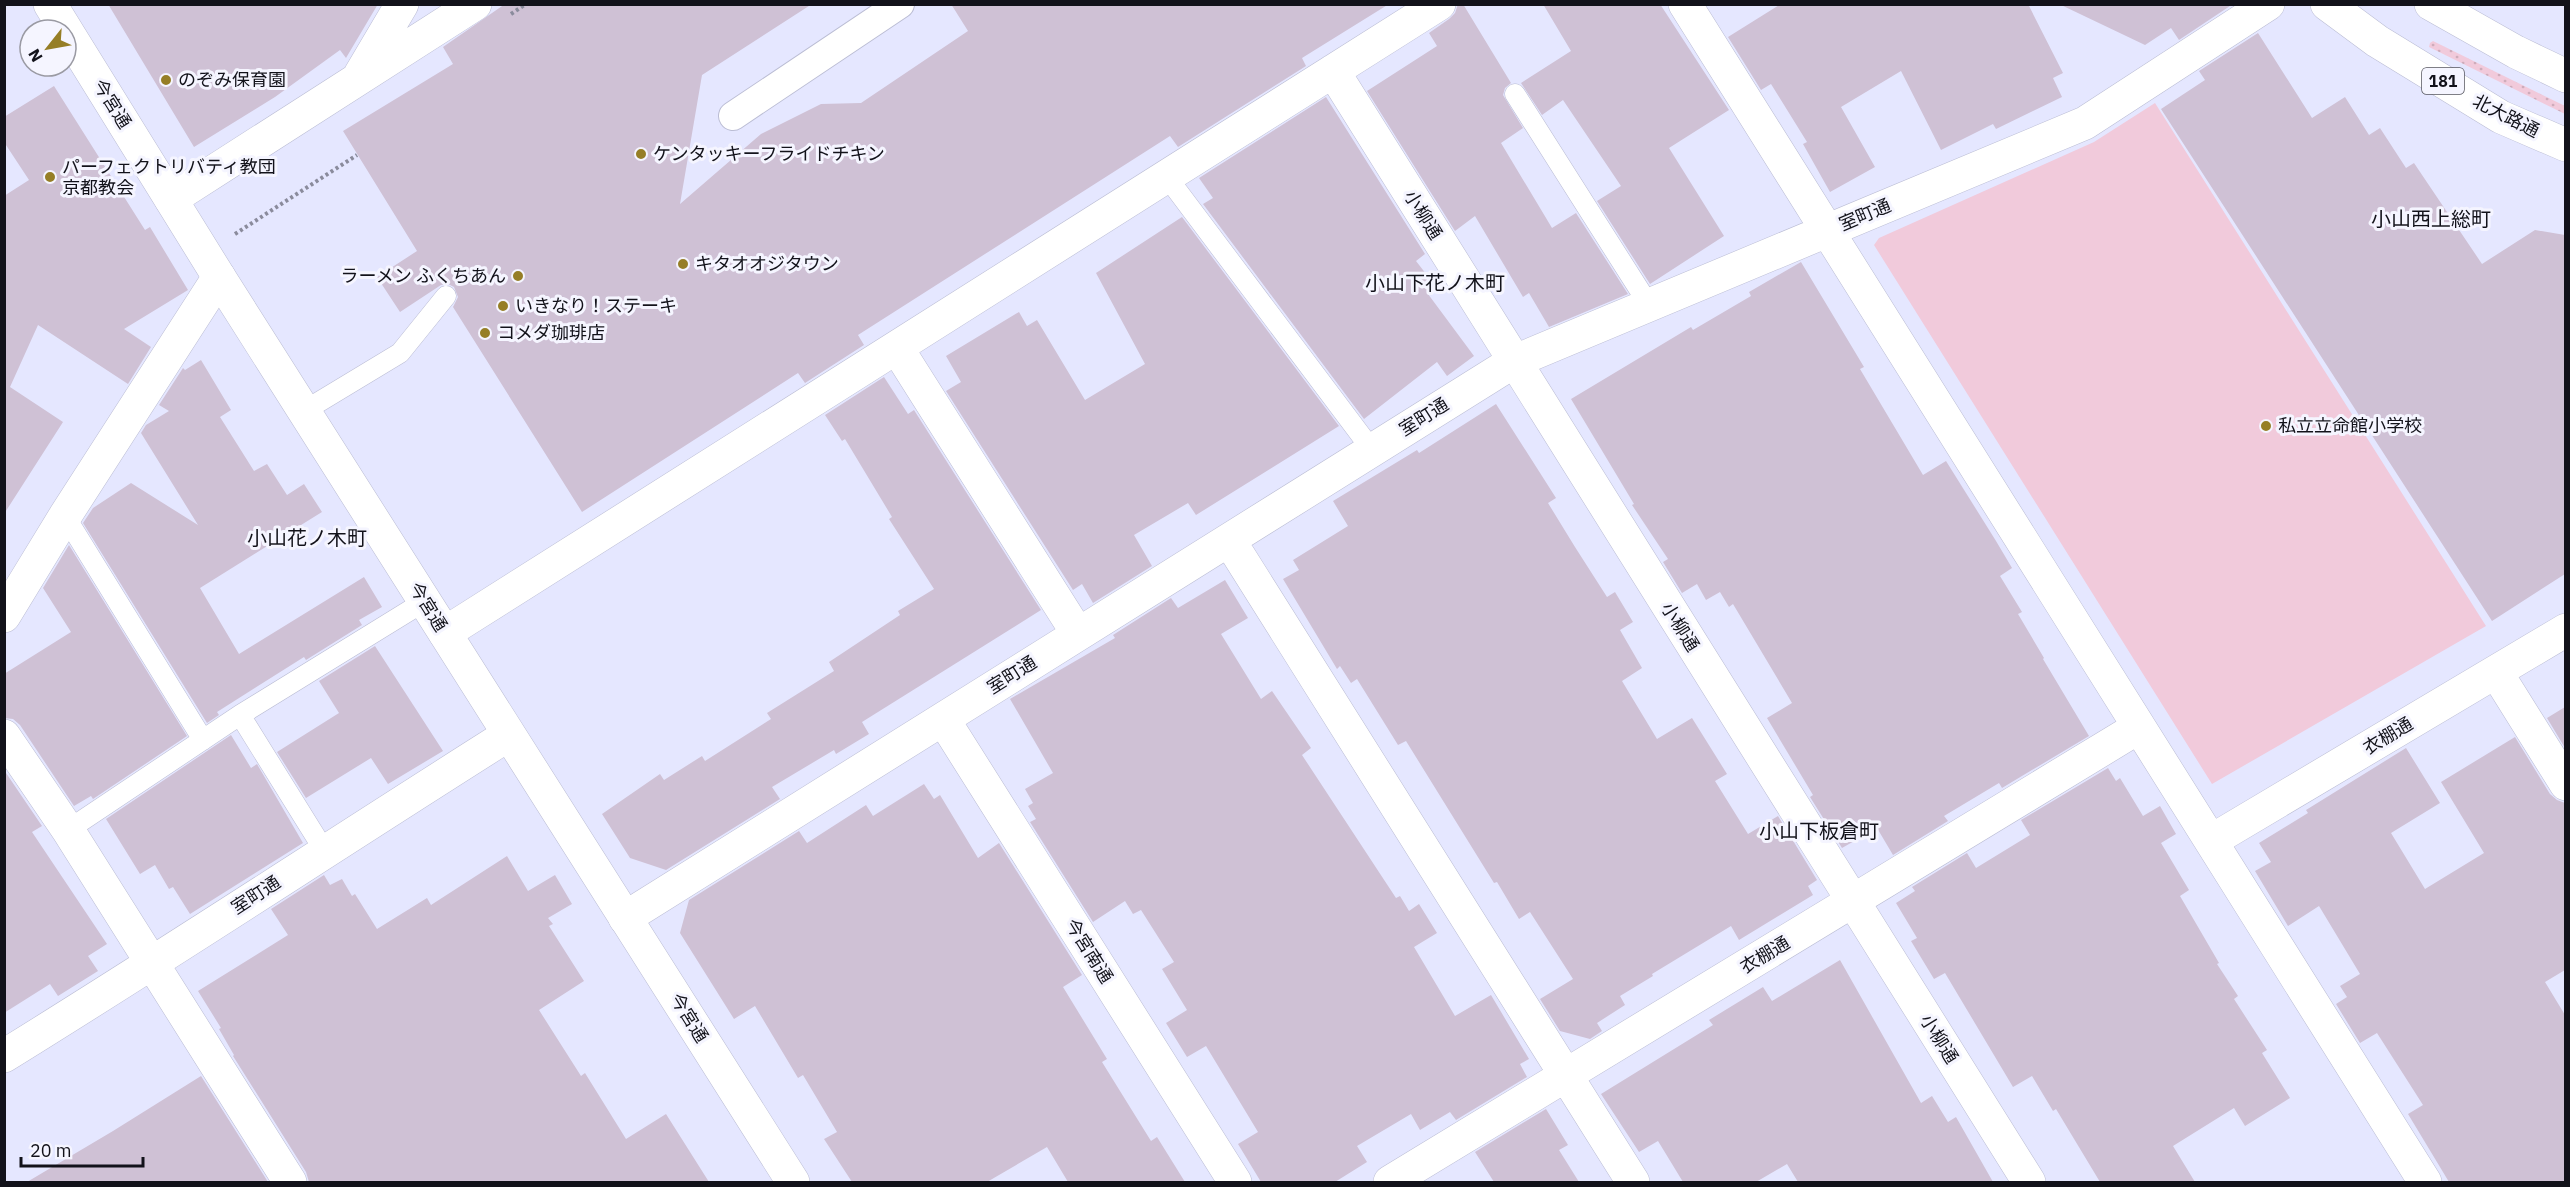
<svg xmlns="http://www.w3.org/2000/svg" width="2570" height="1187" font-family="'IBM Plex Sans','Noto Sans JP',sans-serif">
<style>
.grass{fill:url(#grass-dots)}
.pitch{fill:#f1cadb}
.building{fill:#cfc1d5}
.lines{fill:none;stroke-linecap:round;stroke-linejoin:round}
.service-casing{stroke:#bbbdd4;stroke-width:21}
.pedestrian-casing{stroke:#bbbdd4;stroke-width:30}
.minor-casing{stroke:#bbbdd4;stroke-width:34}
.tertiary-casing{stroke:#bbbdd4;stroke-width:34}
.primary-casing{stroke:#bbbdd4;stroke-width:34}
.path{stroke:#8a8b9c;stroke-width:4;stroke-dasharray:3 3;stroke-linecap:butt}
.service{stroke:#fff;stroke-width:20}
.pedestrian{stroke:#fff;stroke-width:28}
.minor{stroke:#fff;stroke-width:33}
.tertiary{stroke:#fff;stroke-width:33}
.primary{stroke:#fff;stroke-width:33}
.poi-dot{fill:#967e26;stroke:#f5f5ff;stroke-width:2}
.labels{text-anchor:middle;stroke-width:6;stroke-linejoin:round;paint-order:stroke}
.shield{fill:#f5f5ff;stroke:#56565f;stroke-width:1.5}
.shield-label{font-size:16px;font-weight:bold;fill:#12121a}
.poi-label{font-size:18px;fill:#12121a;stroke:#f5f5ff;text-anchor:start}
.street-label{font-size:18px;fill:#12121a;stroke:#f5f5ff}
.neighbourhood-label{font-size:20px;fill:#12121a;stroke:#f5f5ff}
</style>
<defs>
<pattern id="grass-dots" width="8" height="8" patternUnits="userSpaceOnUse" patternTransform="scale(1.5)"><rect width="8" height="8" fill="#f1cadb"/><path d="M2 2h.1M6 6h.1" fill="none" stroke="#ceacbb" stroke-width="1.8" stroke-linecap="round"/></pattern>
</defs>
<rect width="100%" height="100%" fill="#e5e7ff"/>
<path class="grass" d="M2433,41L2565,106V114L2429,47L2430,43Z"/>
<path class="pitch" d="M2155,103L2486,626L2212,784L1874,245L1879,238L2094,142Z"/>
<path class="building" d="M108,4H378L346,58L340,50L275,97L194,147Z
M505,4H812L702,75L680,204L761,134L821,104L861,103L968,31L951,4H1389L1302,58L1306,66L1178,147L1170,136L858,335L864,345L805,383L798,373L582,512L453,307L458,297L454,287L448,284L441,285L400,312L377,277L417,251L343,131L453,64L443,47Z
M1458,4H1463L1511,83L1505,88L1503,95L1523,128L1501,143L1552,228L1576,213L1628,294L1549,327L1529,293L1523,297L1475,216L1455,231L1367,91L1437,46L1429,33L1449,19L1455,13Z
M1543,4H1660L1729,110L1669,148L1724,236L1650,284L1597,201L1621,186L1563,100L1542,115L1521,83L1571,51Z
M1781,4H2028L2063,73L2053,78L2062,97L1996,129L1993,124L1941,150L1901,71L1841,107L1875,167L1830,192L1803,144L1807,142L1771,84L1761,90L1728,37Z
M2059,4H2233L2179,40L2171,28L2145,45Z
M2258,33L2312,118L2345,97L2369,135L2380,128L2406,168L2414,163L2482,264L2535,230L2565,235V574L2492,621L2161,109L2205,80L2199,71Z
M54,86L145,230L150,227L188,290L124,329L151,347L128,384L38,325L10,387L63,422L4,514V196L29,180L4,142V117Z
M1326,97L1425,254L1416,261L1437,288L1428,294L1474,356L1447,376L1437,362L1364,419L1203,204L1213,198L1199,178Z
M1182,217L1339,426L1196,515L1188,503L1134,535L1152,566L1093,603L1082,584L1073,590L946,391L961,382L946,356L1019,312L1027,326L1037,320L1085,400L1145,364L1096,273Z
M1801,262L1864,367L1860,369L1923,475L1946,461L1996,541L2012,568L2000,576L2022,612L2018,614L2044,658L2043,659L2089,736L2002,788L1999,783L1944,816L1948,821L1893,855L1877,828L1842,848L1810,797L1813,795L1767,718L1792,703L1733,604L1729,607L1720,592L1706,600L1697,584L1682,593L1663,562L1668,559L1632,505L1634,504L1571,399L1691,327L1693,330L1751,296L1749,292Z
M201,360L231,410L220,417L254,471L267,464L287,495L304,484L322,512L200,588L239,654L364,577L382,607L359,620L362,625L306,660L304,657L217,712L219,715L207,723L83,523L93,508L131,483L198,525L141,433L146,425L169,411L159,405L183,368L185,370Z
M884,377L908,414L914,410L1041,610L862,722L869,734L836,754L834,750L772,787L780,799L666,870L630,858L602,814L660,774L664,780L702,756L705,761L771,719L767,713L834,671L829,662L900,615L898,611L934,589L889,519L892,517L845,439L842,441L825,415Z
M1496,404L1556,498L1548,503L1575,547L1607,597L1615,592L1633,622L1620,630L1642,668L1622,681L1657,739L1692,718L1727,774L1715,781L1748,834L1778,816L1817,880L1808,886L1813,895L1739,940L1731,926L1652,974L1653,976L1620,996L1625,1005L1597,1023L1602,1031L1590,1039L1560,1031L1540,999L1573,979L1530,912L1519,919L1497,882L1494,883L1406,741L1398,745L1357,679L1351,683L1340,666L1337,669L1283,579L1299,570L1293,560L1348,526L1333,501L1417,450L1419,453Z
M69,545L187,736L93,799L91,796L74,806L20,725L13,719L4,718V674L71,632L43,588Z
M1225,580L1248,618L1221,634L1261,699L1272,691L1311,748L1302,755L1396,898L1400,896L1409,911L1419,904L1437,933L1414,947L1455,1016L1491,995L1529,1059L1520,1064L1527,1077L1456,1120L1450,1112L1420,1130L1411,1114L1357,1146L1367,1162L1335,1182H1261L1238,1144L1258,1132L1206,1046L1187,1057L1166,1023L1187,1010L1162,969L1174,962L1141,910L1133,914L1125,901L1093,922L1030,822L1036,819L1028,806L1033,803L1025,789L1053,773L1010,699L1115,638L1113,635L1171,598L1178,608Z
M375,646L443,751L388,784L371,758L306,798L277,752L339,713L319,681Z
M2565,707V748L2547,718Z
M231,735L251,768L257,764L303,843L190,914L173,887L169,889L155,865L140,874L106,819Z
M2515,737L2550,794L2557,800L2565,803V970L2545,982L2565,1015V1182H2449L2408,1114L2423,1105L2377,1033L2360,1043L2336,1004L2347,997L2340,986L2360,974L2319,906L2288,926L2255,871L2271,862L2259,843L2308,813L2306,810L2406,748L2440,803L2391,833L2425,889L2484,853L2441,782Z
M2108,768L2116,781L2120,778L2143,816L2160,806L2176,834L2161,843L2189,890L2180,896L2219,963L2217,964L2238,996L2234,999L2267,1050L2262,1053L2290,1098L2245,1126L2234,1108L2173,1146L2195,1182H2100L2056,1109L2053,1111L2032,1076L2013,1087L1945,973L1934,979L1911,941L1917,938L1896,903L1915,891L1912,887L1967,853L1976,868L2030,835L2021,820Z
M4,770L42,826L32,832L107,944L88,956L98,971L58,996L50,984L4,1013Z
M924,784L934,799L940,795L978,858L999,843L1082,975L1063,987L1107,1059L1102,1062L1151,1141L1157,1137L1185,1182H1068L1047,1147L987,1182H852L824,1139L837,1132L803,1075L798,1078L755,1006L734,1019L680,933L689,900L799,831L807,843L866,805L873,816Z
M507,856L528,891L555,875L572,904L548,918L553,924L549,926L584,981L539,1010L581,1076L585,1073L626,1139L666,1114L709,1182H309L306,1172L233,1056L234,1055L219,1029L221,1028L198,991L288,935L271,909L324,875L330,885L342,879L352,896L355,894L377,929L427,898L431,905Z
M1840,960L1921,1103L1932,1096L1948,1122L1956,1117L1993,1182H1798L1787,1164L1756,1182H1683L1658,1141L1639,1152L1601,1094L1713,1025L1709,1020L1763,987L1772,1001Z
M201,1076L268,1182H27L113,1131Z
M1546,1109L1568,1145L1559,1150L1579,1182H1494L1475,1152Z"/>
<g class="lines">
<g class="service-casing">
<path id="service" d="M1515,94L1649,305
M1167,177L1372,450
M304,411L400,353L446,296
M65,516L203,740
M240,715L324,850
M68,830L240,715L425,601"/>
</g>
<g class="pedestrian-casing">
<path id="pedestrian" d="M733,116L900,4"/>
</g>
<g class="minor-casing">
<path id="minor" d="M1685,4L2425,1182
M1333,71L2029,1182
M360,75L402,4
M171,199L475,4
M897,348L1078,634
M1229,540L1633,1182
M4,616L65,516L219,277
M445,633L1439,4
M2496,672L2566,784
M943,719L1235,1182
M4,736L68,830L290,1182
M2211,841L2566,630
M625,918L1513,362L2085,123L2268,4
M4,1056C174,951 340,841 508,735
M1390,1182L2139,727"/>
</g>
<g class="tertiary-casing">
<path id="tertiary" d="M50,4L66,30
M66,30L219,277L793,1182"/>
</g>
<g class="primary-casing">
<path id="primary" d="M2327,4L2377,41L2501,117L2566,145
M2431,4L2516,52L2566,76"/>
</g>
<path class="path" d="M511,14L526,4
M235,234L357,155"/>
<use href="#service" class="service"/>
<use href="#pedestrian" class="pedestrian"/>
<use href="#minor" class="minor"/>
<use href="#tertiary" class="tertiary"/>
<use href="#primary" class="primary"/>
</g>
<g class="poi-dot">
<circle cx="166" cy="80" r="6"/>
<circle cx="641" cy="154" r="6"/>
<circle cx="50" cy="177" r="6"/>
<circle cx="683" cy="264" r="6"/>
<circle cx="518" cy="276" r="6"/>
<circle cx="503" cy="306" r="6"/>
<circle cx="485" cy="333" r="6"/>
<circle cx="2266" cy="426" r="6"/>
</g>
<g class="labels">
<rect class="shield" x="2422" y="68" width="42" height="26" rx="4.5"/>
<g class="shield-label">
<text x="2443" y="87">181</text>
</g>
<g class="poi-label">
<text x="178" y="86">のぞみ保育園</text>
<text x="653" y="160">ケンタッキーフライドチキン</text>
<text x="62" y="173">パーフェクトリバティ教団<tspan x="62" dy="21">京都教会</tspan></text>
<text x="695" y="270">キタオオジタウン</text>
<text x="506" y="282" text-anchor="end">ラーメン ふくちあん</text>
<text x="515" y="312">いきなり！ステーキ</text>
<text x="497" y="339">コメダ珈琲店</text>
<text x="2278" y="432">私立立命館小学校</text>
</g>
<g class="street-label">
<text transform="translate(112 104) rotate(58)" y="6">今宮通</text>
<text transform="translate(2506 116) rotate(27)" y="6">北大路通</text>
<text transform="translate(1423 215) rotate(58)" y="6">小柳通</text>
<text transform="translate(1865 215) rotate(-23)" y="6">室町通</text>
<text transform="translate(1424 417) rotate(-32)" y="6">室町通</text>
<text transform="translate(428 607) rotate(58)" y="6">今宮通</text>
<text transform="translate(1680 627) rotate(58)" y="6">小柳通</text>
<text transform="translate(1012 675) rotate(-32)" y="6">室町通</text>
<text transform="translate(2388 736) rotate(-31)" y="6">衣棚通</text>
<text transform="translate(256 895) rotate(-33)" y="6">室町通</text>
<text transform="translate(1089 951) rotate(58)" y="6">今宮南通</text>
<text transform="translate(1765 955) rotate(-31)" y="6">衣棚通</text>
<text transform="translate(689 1018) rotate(58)" y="6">今宮通</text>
<text transform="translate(1939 1039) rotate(58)" y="6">小柳通</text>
</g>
<g class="neighbourhood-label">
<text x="2431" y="226">小山西上総町</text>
<text x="1435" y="290">小山下花ノ木町</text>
<text x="307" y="545">小山花ノ木町</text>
<text x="1819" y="838">小山下板倉町</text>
</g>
</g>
<rect width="2570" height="1187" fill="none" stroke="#12121a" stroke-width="12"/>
<g transform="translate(48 48) rotate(239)"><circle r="28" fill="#f5f5ff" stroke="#9a9aa3" stroke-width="1.5"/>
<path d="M0-4.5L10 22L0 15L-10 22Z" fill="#967e26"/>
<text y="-9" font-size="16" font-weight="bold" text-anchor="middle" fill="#12121a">N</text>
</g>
<path d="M21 1157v9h122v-9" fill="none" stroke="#12121a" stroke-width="3"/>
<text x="30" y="1157" font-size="18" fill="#12121a" stroke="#f5f5ff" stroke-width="4.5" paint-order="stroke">20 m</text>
</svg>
